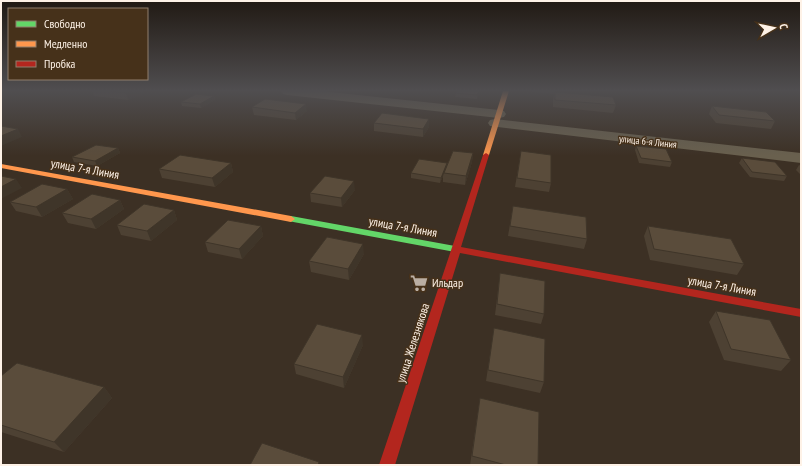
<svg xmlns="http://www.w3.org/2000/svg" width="802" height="466" font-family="'PT Sans Narrow',sans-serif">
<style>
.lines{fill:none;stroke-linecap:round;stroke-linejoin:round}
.street{fill:#69604e;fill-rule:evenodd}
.fast{fill:#63d668;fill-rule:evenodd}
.slow{fill:#ff974d;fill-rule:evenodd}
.jam{fill:#b3261e;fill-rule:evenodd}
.wall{fill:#4d4133}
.shaded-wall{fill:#3f3529}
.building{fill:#5a4c3b;stroke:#3f3529}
.labels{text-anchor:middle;stroke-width:3;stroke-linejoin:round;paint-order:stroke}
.far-street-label{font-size:10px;fill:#fef2e7;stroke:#46311a}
.street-label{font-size:12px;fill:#fef2e7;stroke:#46311a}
.poi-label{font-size:12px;fill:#fef2e7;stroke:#46311a;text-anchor:start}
</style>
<rect width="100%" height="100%" fill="#3c3024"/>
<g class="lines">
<path class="street" d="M281,91H321L499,110L504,111L506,114L504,117L499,118L287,95L283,94Z
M495,119L801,153V163L490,126L488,123L490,120Z"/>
<path class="fast" d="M291,216L455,246L460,249L455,252L288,221L287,219L288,217Z"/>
<path class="slow" d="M503,91H509L489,155L488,156H484L483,155Z
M1,164L291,216L295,219L291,222L1,168Z"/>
<path class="jam" d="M486,153L489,155L461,247L801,309V317L460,253L395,465H379L483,155Z"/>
</g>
<path class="wall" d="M92,91H144L145,93L128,100L94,96Z
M532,91H555L554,94L532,92Z
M480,92L477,99L455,97L456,93Z
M555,92L616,105L613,113L553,107V99Z
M214,96L215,100L201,108L182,106L181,102Z
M712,106L775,121L771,129L716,123L709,114Z
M252,107L307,111L296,120L254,115Z
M374,123L429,127L423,137L374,131Z
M636,146L672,162L670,167L639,163L635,150Z
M118,148L120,153L97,166L74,162L72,157Z
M521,151L551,183L549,192L515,187Z
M473,153L472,162L465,185L443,182V176L440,183L411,178V173L447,163Z
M742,158L787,176L784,181L750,177L739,163Z
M231,163L233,172L215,187L162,178L159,169Z
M799,165L801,166V175L796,170Z
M67,189L73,199L42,217L16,211L10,202Z
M355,190L342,207L311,202L310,193Z
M120,200L124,209L96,229L68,223L62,213Z
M513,206L587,239L584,249L508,236Z
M174,210L177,220L151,241L121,235L117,225Z
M261,226L263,236L242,259L208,252L205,242Z
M648,226L744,264L737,275L650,260L644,236Z
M364,254L349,280L311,272L309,261Z
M500,273L544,314L541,324L495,315Z
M716,311L791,360L781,371L724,360L709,322Z
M494,328L544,382L540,393L486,381Z
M363,345L344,388L296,374L294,364Z
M1,376L104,387L112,398L64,452L1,432Z
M480,398L538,465H470Z"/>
<path class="shaded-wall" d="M130,91H144L145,93L128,100L126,93Z
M479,91H480V92L477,99V95Z
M214,96L215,100L201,108L200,104Z
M306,104L307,111L296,120L295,113Z
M429,119V127L423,137V129Z
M18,129L22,137L1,146V136Z
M118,148L120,153L97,166L95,161Z
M473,153L472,162L465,185L466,176Z
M231,163L233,172L215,187L212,178Z
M447,163L444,173L443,176L440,183L441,178Z
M16,179L22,188L1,199V187Z
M354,181L355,190L342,207L341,198Z
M67,189L73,199L42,217L36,207Z
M120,200L124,209L96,229L91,219Z
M174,210L177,220L151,241L147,231Z
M261,226L263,236L242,259L239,249Z
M363,244L364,254L349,280L348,269Z
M362,335L363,345L344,388L343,377Z
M104,387L112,398L64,452L54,442Z"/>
<path class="building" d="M110,91H130L126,93Z
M457,91H479L477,95L456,93Z
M555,92L613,97L616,105L555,100Z
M196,94L214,96L200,104L181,102Z
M265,99L306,104L295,113L252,107Z
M712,106L766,112L775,121L719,115Z
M382,113L429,119L423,129L374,123Z
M1,126L18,129L1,136Z
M96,145L118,148L95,161L72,157Z
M636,146L666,149L672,162L641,158Z
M453,151L473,153L466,176L444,173Z
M521,151L551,155V183L517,178Z
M180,155L231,163L212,178L159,169Z
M742,158L775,162L787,176L752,172Z
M419,159L447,163L441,178L411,173Z
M1,176L16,179L1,187Z
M325,176L354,181L341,198L310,193Z
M42,184L67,189L36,207L10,202Z
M92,194L120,200L91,219L62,213Z
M144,204L174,210L147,231L117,225Z
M513,206L586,217L587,239L510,226Z
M228,220L261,226L239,249L205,242Z
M648,226L731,239L744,264L654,249Z
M327,237L363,244L348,269L309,261Z
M500,273L545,281L544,314L497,304Z
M716,311L770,320L791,360L731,349Z
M317,324L362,335L343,377L294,364Z
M494,328L545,339L544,382L488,370Z
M17,363L104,387L54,442L1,425V376Z
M480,398L539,412L538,465H506L472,456Z
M262,443L319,462L318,465H250Z"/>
<linearGradient id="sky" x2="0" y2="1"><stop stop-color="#211a14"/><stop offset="0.58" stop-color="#504e50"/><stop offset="1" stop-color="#504e50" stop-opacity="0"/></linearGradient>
<rect width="802" height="156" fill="url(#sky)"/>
<defs>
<g id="supermarket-bare" transform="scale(1.38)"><path d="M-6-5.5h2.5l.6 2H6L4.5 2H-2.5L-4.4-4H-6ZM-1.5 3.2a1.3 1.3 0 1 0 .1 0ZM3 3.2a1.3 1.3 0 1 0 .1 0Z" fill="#baaea3" stroke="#46311a" stroke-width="2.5" paint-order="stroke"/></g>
</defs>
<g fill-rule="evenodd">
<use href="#supermarket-bare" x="419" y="283"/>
</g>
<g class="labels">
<g class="far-street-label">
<text transform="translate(648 141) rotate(6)" y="4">улица 6-я Линия</text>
</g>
<g class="street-label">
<text transform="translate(85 169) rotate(10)" y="4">улица 7-я Линия</text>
<text transform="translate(403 227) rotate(10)" y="4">улица 7-я Линия</text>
<text transform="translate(722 286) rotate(10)" y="4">улица 7-я Линия</text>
<text transform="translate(413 343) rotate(-72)" y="4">улица Железнякова</text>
</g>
<g class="poi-label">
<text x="432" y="287">Ильдар</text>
</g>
</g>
<rect width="802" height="466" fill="none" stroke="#fef2e7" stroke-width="4"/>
<rect x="8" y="8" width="140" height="72" fill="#46311a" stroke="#907e6c"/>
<rect x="16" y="21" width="20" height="6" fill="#63d668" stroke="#907e6c"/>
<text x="44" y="28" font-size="12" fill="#fef2e7">Свободно</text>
<rect x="16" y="41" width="20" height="6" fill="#ff974d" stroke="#907e6c"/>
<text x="44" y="48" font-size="12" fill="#fef2e7">Медленно</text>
<rect x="16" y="61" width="20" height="6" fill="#b3261e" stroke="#907e6c"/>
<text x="44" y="68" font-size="12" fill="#fef2e7">Пробка</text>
<g transform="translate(774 28) rotate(81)" stroke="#46311a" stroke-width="3" paint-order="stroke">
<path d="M0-3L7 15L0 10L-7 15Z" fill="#fef2e7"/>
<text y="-6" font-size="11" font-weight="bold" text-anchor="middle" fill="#fef2e7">С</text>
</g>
</svg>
